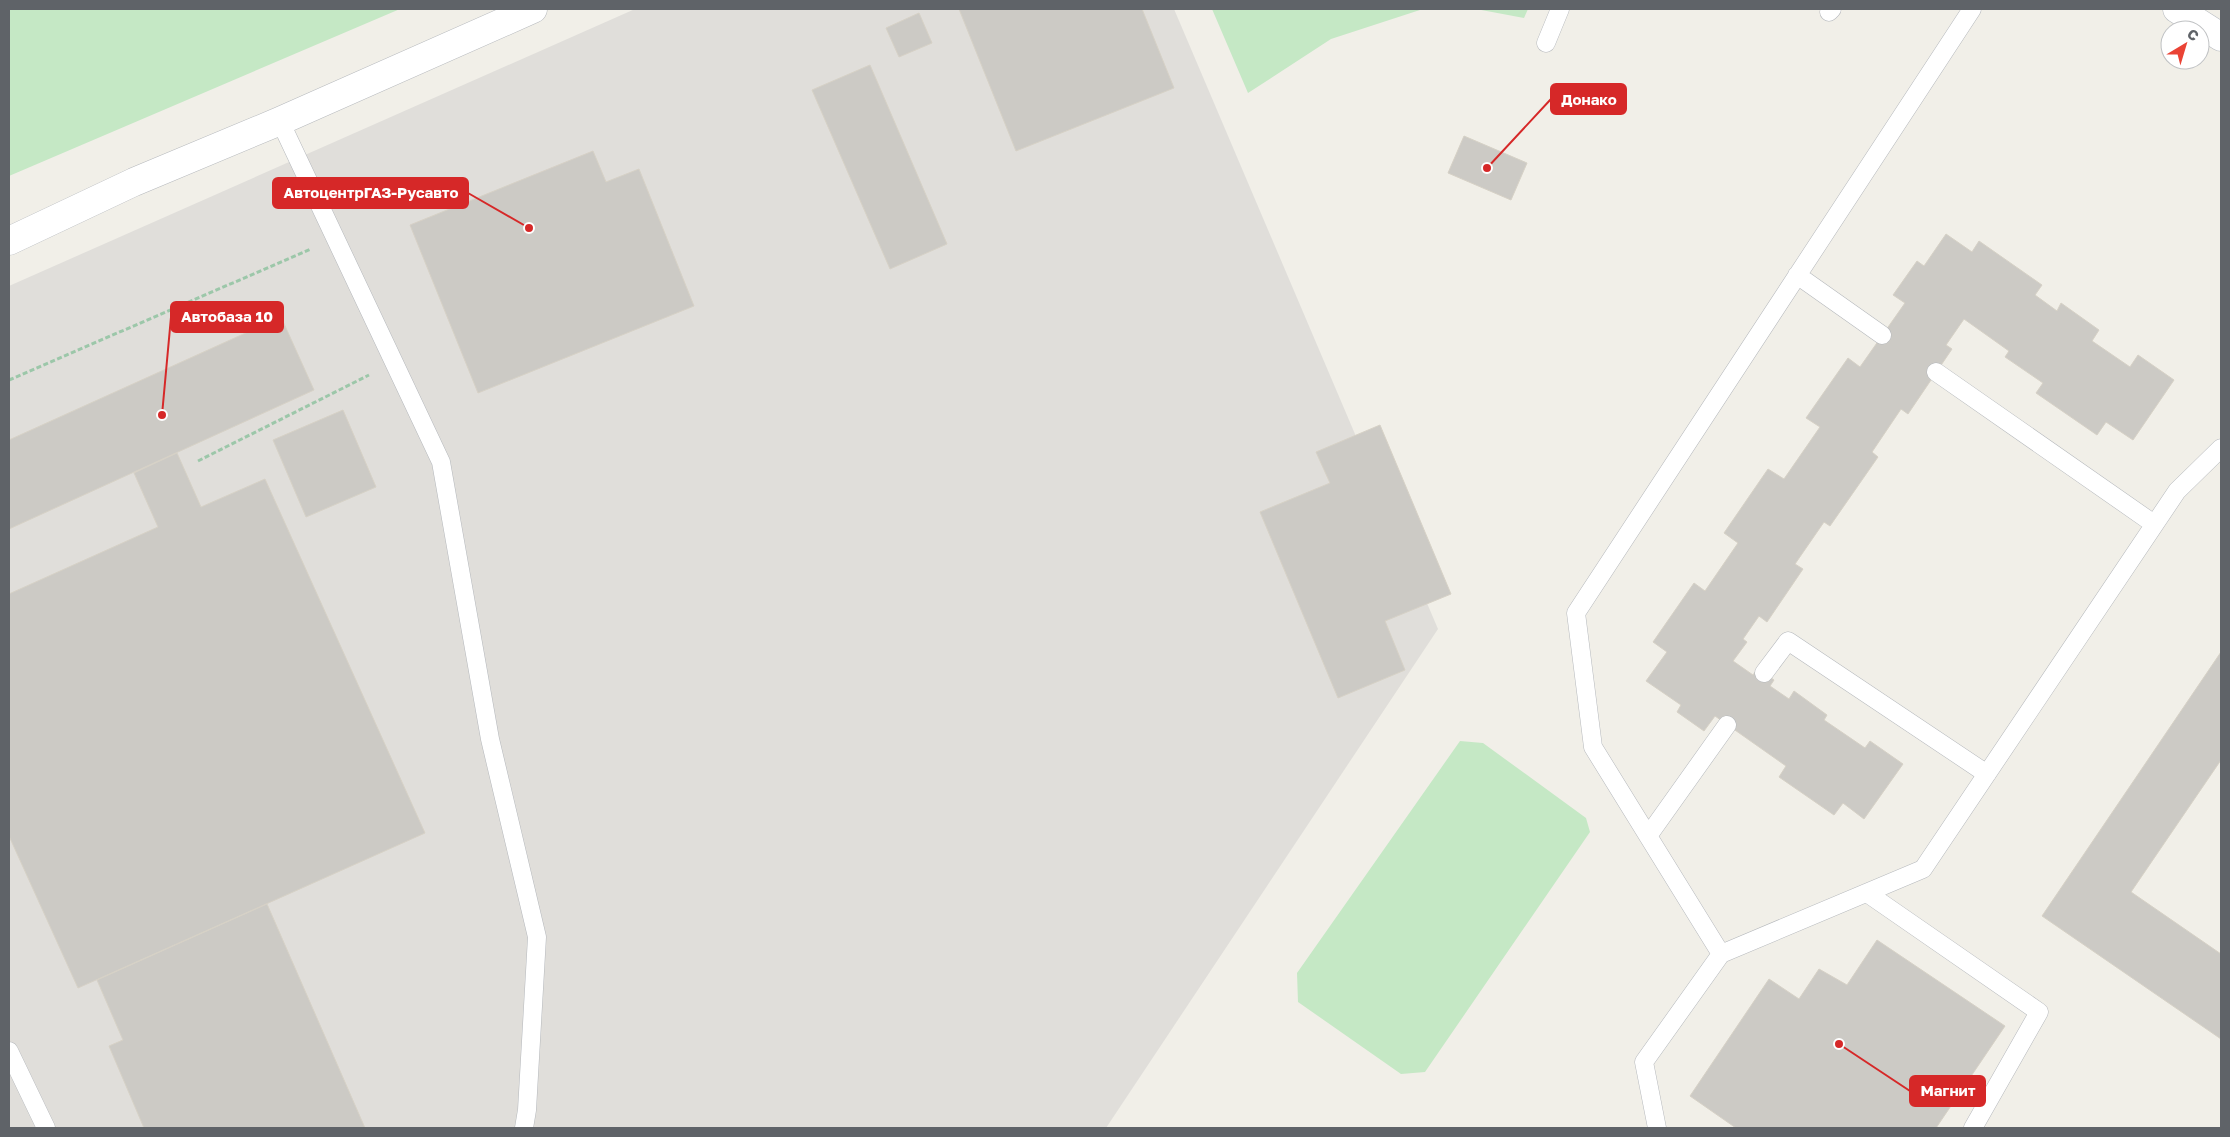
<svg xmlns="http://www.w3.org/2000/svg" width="2230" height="1137" font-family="'Golos Text',sans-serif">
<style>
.industrial{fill:#e0deda}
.green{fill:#c5e8c5}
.building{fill:#cccac5;stroke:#d6d1c6}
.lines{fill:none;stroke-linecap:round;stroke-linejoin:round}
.service-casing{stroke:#b5b8bc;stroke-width:19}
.tertiary-casing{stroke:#b5b8bc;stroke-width:29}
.secondary-casing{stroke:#b6babf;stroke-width:29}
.path{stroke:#9cc7a9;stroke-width:3;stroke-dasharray:5 2.5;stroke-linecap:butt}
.service{stroke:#fff;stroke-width:18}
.tertiary{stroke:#fff;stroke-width:28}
.secondary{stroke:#fff;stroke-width:28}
.leader{fill:none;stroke:#d62828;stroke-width:2}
.callout-dot{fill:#d62828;stroke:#fff;stroke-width:2}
.callout{fill:#d62828;stroke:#d62828;stroke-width:2}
.callout-label{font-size:15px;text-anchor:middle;font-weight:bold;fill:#fff}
</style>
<rect width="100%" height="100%" fill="#f1efe8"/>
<path class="industrial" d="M635,9H1174L1438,629L1106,1128H9V286Z"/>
<path class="green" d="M9,9H400L9,176Z
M1212,9H1423L1331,39L1248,93Z
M1476,9H1528L1524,18Z
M1460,741L1483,743L1586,818L1590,832L1425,1072L1401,1074L1298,1002L1297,973Z"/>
<path class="building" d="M959,9H1142L1174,88L1016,151Z
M919,13L932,43L899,57L886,28Z
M870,65L947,244L890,269L812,90Z
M1464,136L1527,163L1511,200L1448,173Z
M593,151L606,182L639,169L694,306L478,393L410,225Z
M1946,234L1972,252L1979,241L2042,285L2035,295L2057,311L2061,303L2099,330L2092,341L2130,367L2138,355L2174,380L2133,440L2106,422L2097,435L2036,393L2043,383L2005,357L2009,351L1964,319L1946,345L1952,349L1908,414L1901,409L1872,452L1878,457L1830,526L1824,522L1795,564L1803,569L1767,622L1759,616L1743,639L1747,642L1733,661L1753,675L1758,668L1774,680L1770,686L1789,699L1794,691L1827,715L1824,720L1865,748L1870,741L1903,764L1864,819L1843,803L1834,815L1779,777L1786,766L1715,716L1704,731L1677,712L1681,705L1646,681L1667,652L1653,642L1694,583L1705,591L1738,543L1724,533L1768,469L1784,479L1820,427L1806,418L1848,358L1860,367L1905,303L1893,295L1917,261L1924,266Z
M281,317L314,390L9,529V440Z
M343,410L376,487L306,517L273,440Z
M1380,425L1451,594L1385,621L1405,670L1338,698L1260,512L1330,483L1316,452Z
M177,453L201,507L265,479L425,833L78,988L9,836V594L158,527L134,473Z
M2221,652V760L2131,892L2221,954V1039L2042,916Z
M267,904L365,1128H144L109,1046L123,1040L97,980Z
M1877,940L2005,1026L1936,1128H1736L1690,1096L1769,979L1799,999L1819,969L1847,985Z"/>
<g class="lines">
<g class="service-casing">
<path id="service" d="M1829,12L1832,9
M1546,43L1560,9
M280,121L441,462L490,739L537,937L527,1110L524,1128
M1797,275L1882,335
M1936,372L2154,524
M1764,673L1788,641L1987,774
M1648,836L1727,725
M1867,893L2039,1012L1973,1128
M1721,954L1593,747L1576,613L1972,9
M9,1051L46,1128
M1657,1128L1644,1062L1721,954L1923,869L2177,491L2221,448"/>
</g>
<g class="tertiary-casing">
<path id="tertiary" d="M9,241L134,182L280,121L533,9"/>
</g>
<g class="secondary-casing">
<path id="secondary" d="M2177,9L2221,37"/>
</g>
<path class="path" d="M9,380L311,249
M198,461L369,375"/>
<use href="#service" class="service"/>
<use href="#tertiary" class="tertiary"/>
<use href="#secondary" class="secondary"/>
</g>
<path class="leader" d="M1487 168L1551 99M529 228L468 193M162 415L171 317M1839 1044L1910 1091"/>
<g class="callout-dot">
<circle cx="1487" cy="168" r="5"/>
<circle cx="529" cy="228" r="5"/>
<circle cx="162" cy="415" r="5"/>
<circle cx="1839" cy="1044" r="5"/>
</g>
<g class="callout">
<rect x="1551" y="84" width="75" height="30" rx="5"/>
<rect x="273" y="178" width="195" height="30" rx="5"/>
<rect x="171" y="302" width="112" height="30" rx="5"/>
<rect x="1910" y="1076" width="75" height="30" rx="5"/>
</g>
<g class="callout-label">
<text x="1589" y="105">Донако</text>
<text x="371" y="198">АвтоцентрГАЗ-Русавто</text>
<text x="227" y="322">Автобаза 10</text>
<text x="1948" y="1096">Магнит</text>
</g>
<rect width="2230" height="1137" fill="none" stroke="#5f6368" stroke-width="20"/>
<g transform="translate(2185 45) rotate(38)"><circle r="24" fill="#ffffff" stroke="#bfc1c3"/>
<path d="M0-4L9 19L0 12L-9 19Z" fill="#ea4335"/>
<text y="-8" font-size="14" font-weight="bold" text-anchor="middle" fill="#5f6368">С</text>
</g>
</svg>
